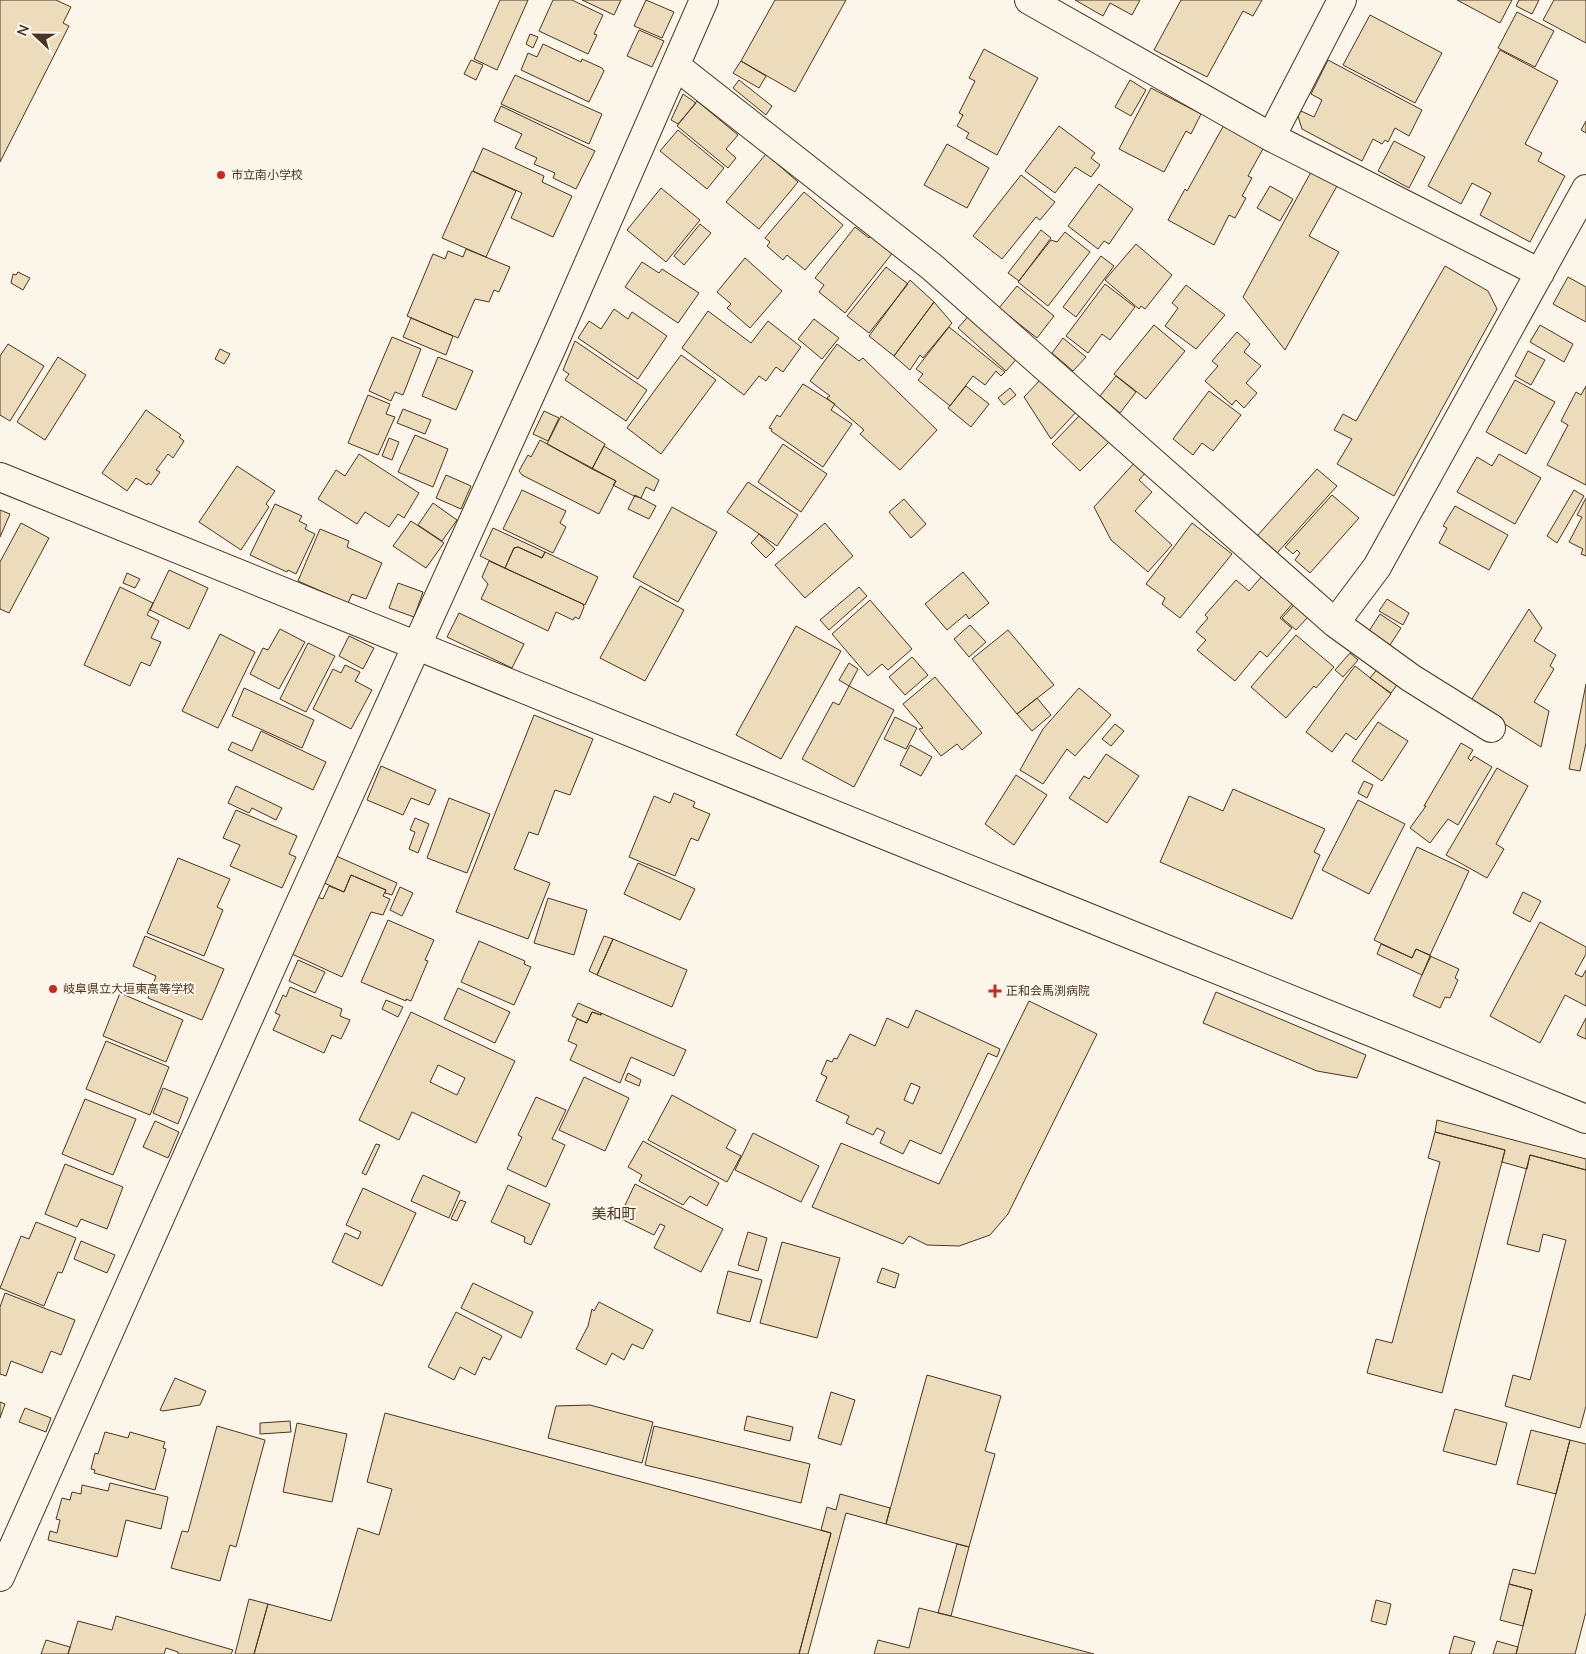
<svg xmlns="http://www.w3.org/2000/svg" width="1586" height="1654" font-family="Mulish,'Noto Sans JP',sans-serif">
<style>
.building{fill:#ecdcbc;stroke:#4a3520;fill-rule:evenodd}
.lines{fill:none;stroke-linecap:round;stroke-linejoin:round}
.street-casing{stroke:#4a3520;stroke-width:30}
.street{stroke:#fbf6e9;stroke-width:28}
.poi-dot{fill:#c62828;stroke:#fbf6e9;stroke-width:2}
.labels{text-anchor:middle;stroke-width:4;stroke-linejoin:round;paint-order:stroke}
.poi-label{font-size:12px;fill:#4a3520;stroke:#fbf6e9;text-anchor:start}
.quarter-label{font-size:15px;fill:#4a3520;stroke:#fbf6e9}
</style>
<rect width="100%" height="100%" fill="#fbf6e9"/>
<path class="building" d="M0,0H56L71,7L63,23L69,26L0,162Z
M500,0H528L497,70L474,59Z
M553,0H572L603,15L594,34L597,35L588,54L539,31Z
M582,0H621L614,15Z
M646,0L674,12L662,38L634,26Z
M775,0H846L795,92L741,61Z
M1075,0H1140L1132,15L1110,3L1103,16Z
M1181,0H1262L1253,16L1243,11L1207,77L1154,50Z
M1457,0H1512L1500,23Z
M1519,0H1539L1532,14L1516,6Z
M1554,0H1586V43L1543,20Z
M1517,12L1554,31L1535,67L1498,48Z
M1370,15L1442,53L1415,103L1343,65Z
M639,30L664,41L652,67L627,56Z
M530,34L538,37L533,48L526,44Z
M543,44L581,62L582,59L602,68L604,71L589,102L521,70L528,53L537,57Z
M984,49L1038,78L997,155L966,138L969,133L957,126L963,115L959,113L975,81L969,78Z
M1500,50L1558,81L1525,144L1542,153L1538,161L1565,176L1530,242L1480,215L1491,193L1472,183L1461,204L1428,186Z
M471,60L483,65L476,80L464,74Z
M1328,60L1422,110L1409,136L1395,128L1388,142L1385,140L1382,144L1373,139L1362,161L1302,129L1298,116L1301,111L1314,117L1322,100L1311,94Z
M741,61L766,76L759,88L733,73Z
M515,75L602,114L589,144L501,104Z
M739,80L772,106L766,115L733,88Z
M1130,80L1146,90L1131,116L1115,107Z
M1151,88L1201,114L1191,134L1186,131L1164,172L1119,149Z
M683,94L696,103L678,124L671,120Z
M697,101L738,135L726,149L736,158L728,168L677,126Z
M501,106L595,151L576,189L553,178L555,173L534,164L537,158L515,148L522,134L494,121Z
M1586,121V133L1581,130Z
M1224,125L1264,147L1248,176L1252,178L1242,196L1246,198L1235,218L1229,215L1214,245L1168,220L1185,189L1187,191Z
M1059,126L1095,153L1091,158L1100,165L1091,177L1075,167L1055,193L1025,171Z
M678,130L724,168L707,189L660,151Z
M1394,141L1425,157L1409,188L1378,171Z
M947,144L989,168L967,208L924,185Z
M483,148L544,176L542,182L572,196L553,237L511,218L522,193L473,171Z
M766,154L798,182L759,229L726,202Z
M472,171L516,191L486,257L442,238Z
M1311,172L1337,186L1309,236L1339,252L1285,350L1243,297Z
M1021,175L1055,202L1040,220L1036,217L1002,259L973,236Z
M1099,184L1133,209L1109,244L1104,241L1098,249L1068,226Z
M1270,186L1293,199L1280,221L1257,208Z
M661,188L700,220L666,262L627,230Z
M804,192L843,225L805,270L787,255L783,260L767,246L770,242L765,238Z
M700,224L711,233L684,265L674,256Z
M855,227L869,238L872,234L894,251L845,313L819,292L824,285L815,278Z
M1041,230L1051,238L1019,281L1008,273Z
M1065,232L1090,252L1048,306L1018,282L1051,240L1057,242Z
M1136,244L1172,275L1145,309L1141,306L1139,309L1105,280Z
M466,249L510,267L499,292L494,290L489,302L475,299L458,338L407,316L433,254L445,259L448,251L463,257Z
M1101,256L1114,266L1076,317L1063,307Z
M745,258L782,291L750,328L727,308L731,304L717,292Z
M642,262L659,273L662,269L699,293L678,323L625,287Z
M1445,266L1488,291L1497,309L1394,496L1337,464L1352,439L1334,430L1343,414L1356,421Z
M886,267L908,284L869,333L847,316Z
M18,272L30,278L23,290L11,283L13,274L16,275Z
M1568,277L1586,287V322L1553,304Z
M910,280L934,302L894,356L869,336Z
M1105,284L1135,307L1110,340L1102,334L1088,353L1066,336Z
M1186,285L1225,315L1196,349L1165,326L1178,308L1172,303Z
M1017,286L1054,316L1037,338L999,308Z
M934,302L952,323L923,358L920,355L910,370L894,356Z
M614,309L628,319L632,312L667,336L638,379L578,338L589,321L601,329Z
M708,311L751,343L768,321L801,347L783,372L776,367L766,381L759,376L744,395L682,348Z
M972,312L1020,355L1006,371L958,328Z
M411,318L453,336L446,355L403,337Z
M814,319L839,338L822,359L798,339Z
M1154,325L1185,351L1146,399L1114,374Z
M1540,325L1573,344L1564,362L1530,342Z
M949,327L1005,372L1001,376L996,371L985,385L973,376L950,406L918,380L923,374L916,369Z
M1237,332L1250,344L1244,352L1261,366L1246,383L1257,393L1244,408L1236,400L1232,405L1205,381L1218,366L1212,361Z
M392,337L421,349L403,395L395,392L391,401L369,391Z
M1063,338L1086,357L1073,371L1052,353Z
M575,341L647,390L626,421L565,380L569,374L563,370Z
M8,344L44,366L10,421L0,415V356Z
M837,344L859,361L863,358L937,430L900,470L860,434L864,430L827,398L830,396L810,381Z
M220,349L230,354L224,364L215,359Z
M1528,351L1545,360L1531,385L1515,376Z
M681,355L716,380L661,454L627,428Z
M58,357L86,375L45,440L17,422Z
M438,357L473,371L456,410L422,396Z
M1116,376L1136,392L1120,413L1100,396Z
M1043,377L1078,410L1051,439L1024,397Z
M1515,380L1555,402L1526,454L1486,432Z
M803,384L835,404L831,410L852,424L823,467L771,431L772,429L769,428L777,415L780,417Z
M966,386L989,404L971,427L948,408Z
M1586,386V485L1547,465L1568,425L1561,421L1576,392L1581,395Z
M1010,388L1016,395L1004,405L998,398Z
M1209,391L1241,415L1213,451L1202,443L1193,455L1173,439Z
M368,395L390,404L386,414L395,417L378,455L348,443Z
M403,409L431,420L425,434L397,423Z
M146,410L181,435L179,437L184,441L173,458L168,454L156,470L160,472L151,485L148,483L147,485L136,478L127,491L102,473Z
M544,411L559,418L548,441L533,434Z
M1083,412L1109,442L1080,471L1052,444Z
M561,416L605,444L592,469L547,444Z
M415,435L448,449L433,487L398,472Z
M389,438L399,442L392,460L382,456Z
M540,440L616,481L599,514L522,475L519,471L528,455L531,457Z
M783,444L827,474L801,512L758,482Z
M604,446L659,480L654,491L646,487L641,498L634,496L613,485L616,481L592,469Z
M359,454L419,493L404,518L398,514L389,527L365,512L357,524L318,499L336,470L345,476Z
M1499,454L1541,478L1515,524L1457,492L1477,457L1492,466Z
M1137,460L1148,470L1139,480L1152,492L1135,511L1172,545L1148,572L1111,540L1094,507Z
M237,466L275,491L266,504L269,507L241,550L199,522Z
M1317,469L1337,486L1277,553L1257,536Z
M446,475L471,486L461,509L436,498Z
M748,482L798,515L777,546L727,512Z
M522,490L566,511L560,523L566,527L553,553L503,529Z
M1574,490L1584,496L1557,543L1547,536Z
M635,495L656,506L649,519L628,509Z
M1332,495L1359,518L1310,573L1295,560L1300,553L1297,550L1293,554L1285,547Z
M1586,498V556L1581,554L1583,549L1569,542L1582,517L1577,515Z
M904,499L926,524L911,538L889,512Z
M433,503L457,520L442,541L418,525Z
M275,504L302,516L299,521L307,525L305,529L315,534L296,574L288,570L287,572L250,555Z
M1455,506L1508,535L1489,570L1439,543L1447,528L1443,526Z
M672,507L717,532L678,602L633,577Z
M0,510L10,514L0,537Z
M411,521L444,543L426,568L393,546Z
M21,523L49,538L9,613L0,609V562Z
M825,523L853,556L805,598L775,565Z
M1192,523L1232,554L1180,618L1162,604L1165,598L1146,584Z
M493,528L545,552L542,558L518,547L514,548L505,568L480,556Z
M320,529L349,541L347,547L382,563L366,599L352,594L348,603L298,581Z
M759,534L775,549L766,558L751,543Z
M518,547L542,558L545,552L598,577L585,605L505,568L514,548Z
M489,561L583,604L584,607L579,619L575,617L573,620L556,612L548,631L481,599L488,584L482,577Z
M169,570L208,588L189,629L150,610Z
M963,572L989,603L969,619L966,614L947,630L925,604Z
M127,573L140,579L135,588L123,583Z
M1263,575L1294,602L1280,618L1292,628L1267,657L1260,651L1235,681L1197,650L1206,640L1196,632L1208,618L1205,615L1236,580L1249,591Z
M398,583L423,592L414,617L389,608Z
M640,586L684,610L645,681L600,658Z
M120,587L153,603L147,615L159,621L151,638L161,642L150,666L141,662L130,686L84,665Z
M859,587L867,596L829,630L820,620Z
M1387,599L1409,613L1403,625L1379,611Z
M870,600L912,649L888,670L882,664L868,676L832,634Z
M1294,605L1308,617L1296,630L1282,618Z
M1529,609L1542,628L1534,641L1556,655L1550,666L1554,669L1534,702L1549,711L1541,747L1470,702Z
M459,613L524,644L512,668L447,637Z
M1380,614L1401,628L1390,645L1369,631Z
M970,625L986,642L969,657L954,639Z
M796,626L841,651L781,759L736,735Z
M280,629L305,642L279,689L250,674L263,648L268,650Z
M1008,630L1054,685L1017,714L972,659Z
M220,634L255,652L218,728L182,711Z
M1296,635L1334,667L1316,688L1314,686L1286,718L1251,687Z
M349,636L374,648L363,669L339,656Z
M308,643L335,656L306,712L280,699Z
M1350,653L1358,660L1343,677L1335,670Z
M912,657L928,675L905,695L889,677Z
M849,663L858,669L849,686L839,680Z
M345,665L360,672L355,681L372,690L351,729L313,709L333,669L341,673Z
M1355,666L1391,694L1356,740L1346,733L1332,752L1306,732Z
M1379,667L1400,681L1391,693L1370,678Z
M935,677L982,733L962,750L957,744L941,756L919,729L923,728L903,704Z
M1586,684V743L1580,771L1569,769Z
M849,686L894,710L854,787L802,759L833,702L839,705Z
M244,688L314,720L302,748L232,716Z
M1079,688L1111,715L1075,756L1067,749L1043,784L1020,770L1043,729Z
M1037,698L1051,715L1032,731L1017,714Z
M534,715L593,739L570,795L555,790L538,835L529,832L514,869L550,883L528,939L456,912Z
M895,717L917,728L906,749L884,739Z
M1378,722L1408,741L1382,781L1352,761Z
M1115,724L1124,731L1111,746L1102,739Z
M261,731L326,762L313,790L228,750L232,742L252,751Z
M1461,743L1473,750L1468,758L1471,761L1474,756L1492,767L1458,825L1448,819L1430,843L1410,828L1426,806H1424Z
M910,745L932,757L921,776L900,765Z
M1106,754L1139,776L1107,823L1069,798L1084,776L1089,779Z
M381,766L436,790L429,805L411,798L403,815L367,800Z
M1497,768L1528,786L1496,844L1504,849L1487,878L1446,855Z
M1016,775L1047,795L1014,845L985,824Z
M1364,781L1373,785L1367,798L1358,793Z
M236,786L282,808L276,820L252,808L249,813L228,803Z
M1233,789L1325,829L1314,852L1320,855L1292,919L1160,862L1189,796L1223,811Z
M674,793L695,802L693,807L710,814L698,841L691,838L675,876L629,857L654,796L670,803Z
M449,798L490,814L467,873L427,858Z
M1358,800L1405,824L1369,894L1322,870Z
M236,810L297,836L289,854L296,857L282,888L230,866L240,845L223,838Z
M415,818L429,824L418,853L409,849L415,832L410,830Z
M1417,847L1469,871L1430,955L1416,949L1412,958L1374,940Z
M334,855L397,883L392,895L385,893L386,890L351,875L344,892L322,882Z
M178,858L230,879L217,907L223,910L204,956L147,933Z
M638,863L695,889L680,920L624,894Z
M351,875L386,890L383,896L390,899L383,915L371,912L342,977L292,954L317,897L323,899L329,886L344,892Z
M400,887L413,893L402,916L390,910Z
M1523,892L1541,901L1530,922L1513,913Z
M548,898L587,910L574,955L534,943Z
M388,920L434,940L425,960L428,961L411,1001L406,999V1001L361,982Z
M1540,922L1586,947V954L1575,974L1582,977L1586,970V1006L1565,995L1540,1043L1490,1016Z
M145,936L224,969L202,1020L148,998L156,976L133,966Z
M604,936L613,939L597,975L589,971Z
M613,939L687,970L672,1007L597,975Z
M479,941L525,961L524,964L531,967L514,1005L461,982Z
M1381,944L1412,958L1416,949L1431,956L1422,975L1377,954Z
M1430,956L1459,969L1455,978L1458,980L1450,998L1445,997L1440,1008L1413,996Z
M298,960L325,972L315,993L289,981Z
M290,987L342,1009L340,1016L350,1020L341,1039L332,1035L324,1053L273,1030L280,1015L275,1013L283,995L286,997Z
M458,988L510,1012L495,1043L444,1019Z
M1216,992L1366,1055L1357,1078L1317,1071L1203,1023Z
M120,993L183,1020L166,1062L103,1036Z
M386,1000L403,1007L398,1017L382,1009Z
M1029,1001L1097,1034L1008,1214L990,1235L959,1246L927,1245L909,1236L903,1244L812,1207L841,1143L939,1184Z
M578,1003L601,1013V1015L592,1012L587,1023L572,1016Z
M916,1010L1000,1049L997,1057L988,1053L941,1154L910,1140L903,1154L880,1143L885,1132L877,1128L873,1135L846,1123L849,1116L816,1101L827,1077L821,1074L827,1060L832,1062L834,1058L837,1059L850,1034L875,1046L887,1018L908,1028ZM911,1083L920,1087L913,1104L904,1100Z
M411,1012L515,1061L476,1143L412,1112L399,1140L359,1120ZM438,1065L465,1078L457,1095L430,1082Z
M592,1012L601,1015V1013L686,1050L674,1076L631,1057L620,1083L570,1060L577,1045L568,1041L577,1019L587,1023Z
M1586,1018V1039L1577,1035Z
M106,1041L169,1067L150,1115L86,1089Z
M628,1073L641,1080L639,1086L625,1080Z
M584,1077L629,1098L605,1151L559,1130Z
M163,1088L188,1098L178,1124L153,1113Z
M672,1095L736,1130L726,1148L741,1156L727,1182L648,1140Z
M536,1097L566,1110L552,1139L565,1145L546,1187L507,1169L522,1137L518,1135Z
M85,1099L136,1119L113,1175L62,1154Z
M1437,1120L1586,1159V1170L1530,1155L1527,1169L1502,1162L1505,1150L1435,1132Z
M155,1121L179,1132L168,1158L143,1147Z
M1435,1132L1505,1150L1442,1393L1367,1373L1376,1339L1392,1343L1440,1162L1428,1158Z
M753,1133L819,1166L801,1202L735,1170Z
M643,1141L719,1183L707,1206L690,1196L683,1205L639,1181L642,1175L628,1167Z
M376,1144L380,1145L366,1175L362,1173Z
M1530,1155L1586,1170V1406L1580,1428L1505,1406L1513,1375L1530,1380L1566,1240L1543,1234L1539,1252L1507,1244Z
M65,1164L123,1187L107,1229L81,1219L77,1227L45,1214Z
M423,1175L460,1192L449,1218L411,1201Z
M635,1184L723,1229L701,1272L654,1248L665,1226L660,1224L654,1235L619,1218Z
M508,1185L550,1204L531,1245L524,1242L525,1237L491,1222Z
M363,1188L416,1213L382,1286L332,1262L345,1233L358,1239L361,1232L346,1225Z
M460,1200L466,1202L457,1221L451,1219Z
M36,1222L76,1238L62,1273L58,1272L44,1306L0,1288L21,1236L29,1239Z
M748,1232L767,1238L758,1271L738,1265Z
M81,1241L115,1255L107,1273L74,1259Z
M782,1242L840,1258L817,1338L760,1323Z
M882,1268L899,1274L895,1288L877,1282Z
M728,1271L762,1280L750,1322L717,1313Z
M473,1283L533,1312L521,1338L461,1308Z
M5,1293L75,1320L61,1355L51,1351L42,1373L11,1361L6,1376L0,1374V1307Z
M599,1302L653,1330L643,1349L632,1344L624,1360L612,1353L606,1365L576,1349L588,1326L592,1309L594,1311Z
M456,1312L502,1336L490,1360L483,1357L475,1375L460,1367L454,1380L428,1367Z
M927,1375L1001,1396L985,1451L995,1454L969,1547L886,1524Z
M175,1378L206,1391L200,1405L163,1411L160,1410Z
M831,1392L855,1400L841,1445L818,1438Z
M0,1402L5,1404L0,1418Z
M590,1405L653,1422L642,1463L548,1438L556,1406Z
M25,1408L51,1418L46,1432L19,1422Z
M1455,1409L1507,1423L1496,1465L1443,1451Z
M385,1413L831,1533L799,1654H254L268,1604L331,1621L358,1528L379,1535L392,1489L367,1482Z
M747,1416L793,1427L790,1441L744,1430Z
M290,1421L291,1432L260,1434V1423Z
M297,1423L347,1434L332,1502L283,1492Z
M217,1426L265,1440L236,1547L230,1545L220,1581L171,1568L182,1531L188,1532Z
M654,1426L810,1464L801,1503L645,1465Z
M1531,1430L1570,1440L1556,1494L1517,1484Z
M105,1432L128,1438L130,1432L165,1442L163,1448L166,1449L155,1490L94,1473L95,1470L91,1469L95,1453L98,1454Z
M1570,1440L1586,1444V1612L1575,1654H1516L1532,1590L1509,1584L1513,1569L1535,1574Z
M110,1483L168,1497L161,1529L126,1520L117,1557L48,1540L50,1531L57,1533L60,1520L56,1519L62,1498L70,1500L72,1492L81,1494L82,1485L108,1491Z
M840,1494L890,1508L886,1524L846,1513L808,1654H799L831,1533L821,1530L827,1507L836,1510Z
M957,1544L969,1547L951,1616L938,1613Z
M1509,1584L1532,1590L1523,1626L1500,1620Z
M249,1599L268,1604L254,1654H235Z
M1376,1600L1391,1604L1386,1625L1371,1621Z
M919,1608L951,1616L1094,1654H874L878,1640L909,1648Z
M116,1616L233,1650L231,1654H178V1652L166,1648L164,1654H68L78,1621L112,1630Z
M1454,1636L1475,1642L1471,1654H1449Z
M46,1640L70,1647L68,1654H41Z
M1497,1641L1518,1647L1516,1654H1493Z"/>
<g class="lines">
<g class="street-casing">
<path id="street" d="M1029,0L1271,137L1540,273
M676,66L932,267L1335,623L1411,678L1491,728
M1271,137L1342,0
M0,477L1586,1119
M1335,623L1377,567L1586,189
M0,1577L292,921L552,347L704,0"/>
</g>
<use href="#street" class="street"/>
</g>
<g class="poi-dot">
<circle cx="221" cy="175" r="5"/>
<circle cx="53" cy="989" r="5"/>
<path d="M992.5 983.5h5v5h5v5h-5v5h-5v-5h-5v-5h5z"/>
</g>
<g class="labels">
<g class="poi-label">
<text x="231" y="179">市立南小学校</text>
<text x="63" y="993">岐阜県立大垣東高等学校</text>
<text x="1006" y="995">正和会馬渕病院</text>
</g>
<g class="quarter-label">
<text x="614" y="1219">美和町</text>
</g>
</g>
<g transform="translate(35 35) rotate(292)" stroke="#fbf6e9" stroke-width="4" paint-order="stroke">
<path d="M0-4L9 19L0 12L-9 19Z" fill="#4a3520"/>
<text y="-8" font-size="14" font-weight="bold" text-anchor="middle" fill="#4a3520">N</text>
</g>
</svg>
